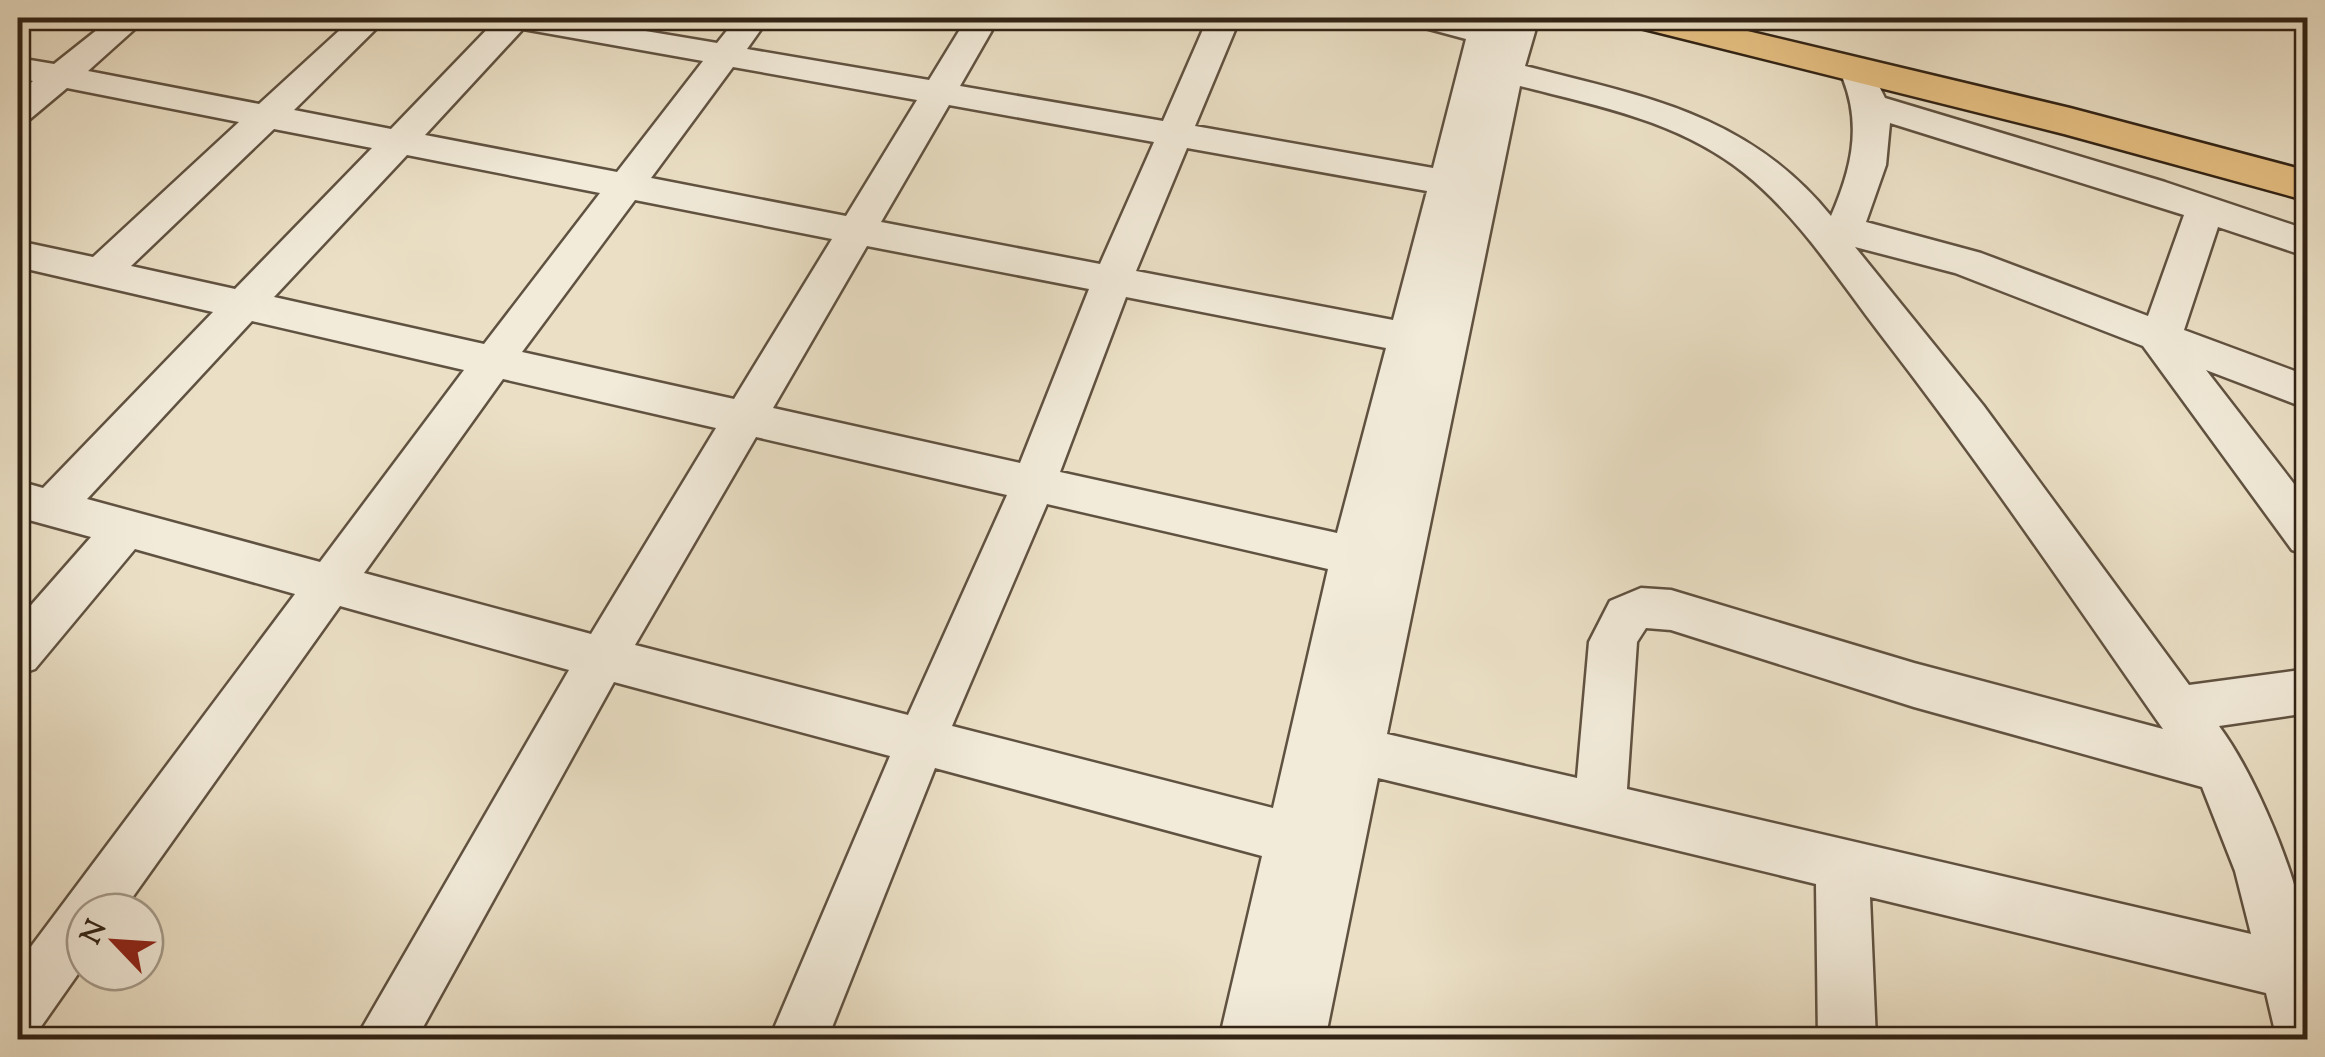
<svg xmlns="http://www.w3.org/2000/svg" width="2325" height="1057" font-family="'Sorts Mill Goudy',serif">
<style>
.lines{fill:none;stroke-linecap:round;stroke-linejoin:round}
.minor-casing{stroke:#605241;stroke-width:5}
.major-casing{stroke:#312315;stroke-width:5}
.minor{fill:#f2ebda;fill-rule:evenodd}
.major{fill:#e6c083;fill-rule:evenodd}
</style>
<rect width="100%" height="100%" fill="#ebe0c6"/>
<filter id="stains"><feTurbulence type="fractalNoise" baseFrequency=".002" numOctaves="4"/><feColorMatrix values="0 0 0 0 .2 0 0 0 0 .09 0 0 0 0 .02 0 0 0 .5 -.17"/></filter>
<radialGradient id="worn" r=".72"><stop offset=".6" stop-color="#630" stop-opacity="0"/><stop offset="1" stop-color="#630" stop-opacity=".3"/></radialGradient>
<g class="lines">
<g class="minor-casing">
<path id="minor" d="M112,18H147L88,71L259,104L353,18H387L294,110L391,129L498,18H568L717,43L737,18H769L747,49L929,80L967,18H999L960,86L1163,121L1208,18H1240L1195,126L1433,168L1466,39L1414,25L1409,18H1504L1503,29L1507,18H1539L1525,66C1646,97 1748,114 1831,216C1851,170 1862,127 1843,79L1848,72L1860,68L1872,72L1885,98L2165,182L2308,230V257L2218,227L2184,330L2308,376V409L2206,370L2308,502V555L2292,550L2143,346L1955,273L1855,247L1983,405L2189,685L2308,669V713L2219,726C2256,776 2298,877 2307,939C2312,971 2308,1007 2308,1040H2277L2266,993L1870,897L1876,1040H1818L1816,884L1378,778L1325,1040H1219L1262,856L935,768L827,1040H769L890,756L614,682L416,1040H355L569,670L340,606L122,912H85V964L38,1031L18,1039V964L295,594L135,549L35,669L18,675V620L91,537L18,517V481L43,488L213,312L18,267V241L93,257L239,122L67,88L30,119L18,122V94L33,81L18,78V58L54,64ZM523,29L703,61L617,172L425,135ZM733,67L917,100L846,216L651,178ZM1520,86C1598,106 1679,121 1744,173C1799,217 1838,279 1881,335C1980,463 2071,597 2163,729L1914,663L1671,590L1641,588L1610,601L1589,642L1577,778L1387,734ZM949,105L1154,142L1100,264L881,222ZM1890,123L2184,215L2148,316L1981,253L1866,222L1886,165ZM274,129L372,148L235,289L131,266ZM1187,148L1427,191L1393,320L1136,271ZM407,155L600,193L484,344L274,297ZM635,200L832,239L734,399L522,352ZM867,246L1089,289L1020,463L773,408ZM1126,297L1386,348L1337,533L1060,472ZM252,321L464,370L320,562L87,499ZM503,379L716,428L591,634L364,573ZM756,437L1007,495L908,715L635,645ZM1047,504L1328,569L1273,808L952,726ZM1646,628L1671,630L1914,707L2202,787L2235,871L2251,934L1627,789L1637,642Z"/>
</g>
<g class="major-casing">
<path id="major" d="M1626,18H1693L2070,108L2308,171V201L2064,134L1632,26Z"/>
</g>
<use href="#minor" class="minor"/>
<use href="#major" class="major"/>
</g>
<rect width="2325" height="1057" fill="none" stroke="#ebe0c6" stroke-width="60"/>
<rect x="20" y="20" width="2285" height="1017" fill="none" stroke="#312315" stroke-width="5"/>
<rect x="30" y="30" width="2265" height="997" fill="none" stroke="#312315" stroke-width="2.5"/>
<g transform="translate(115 942) rotate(295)"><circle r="48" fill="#f2ebda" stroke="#a59b8b" stroke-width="2.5"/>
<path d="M0-8L18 38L0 25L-18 38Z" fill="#8f2418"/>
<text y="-15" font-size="28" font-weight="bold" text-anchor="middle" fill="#312315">N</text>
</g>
<rect width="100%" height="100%" filter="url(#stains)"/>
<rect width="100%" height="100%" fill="url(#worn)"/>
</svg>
